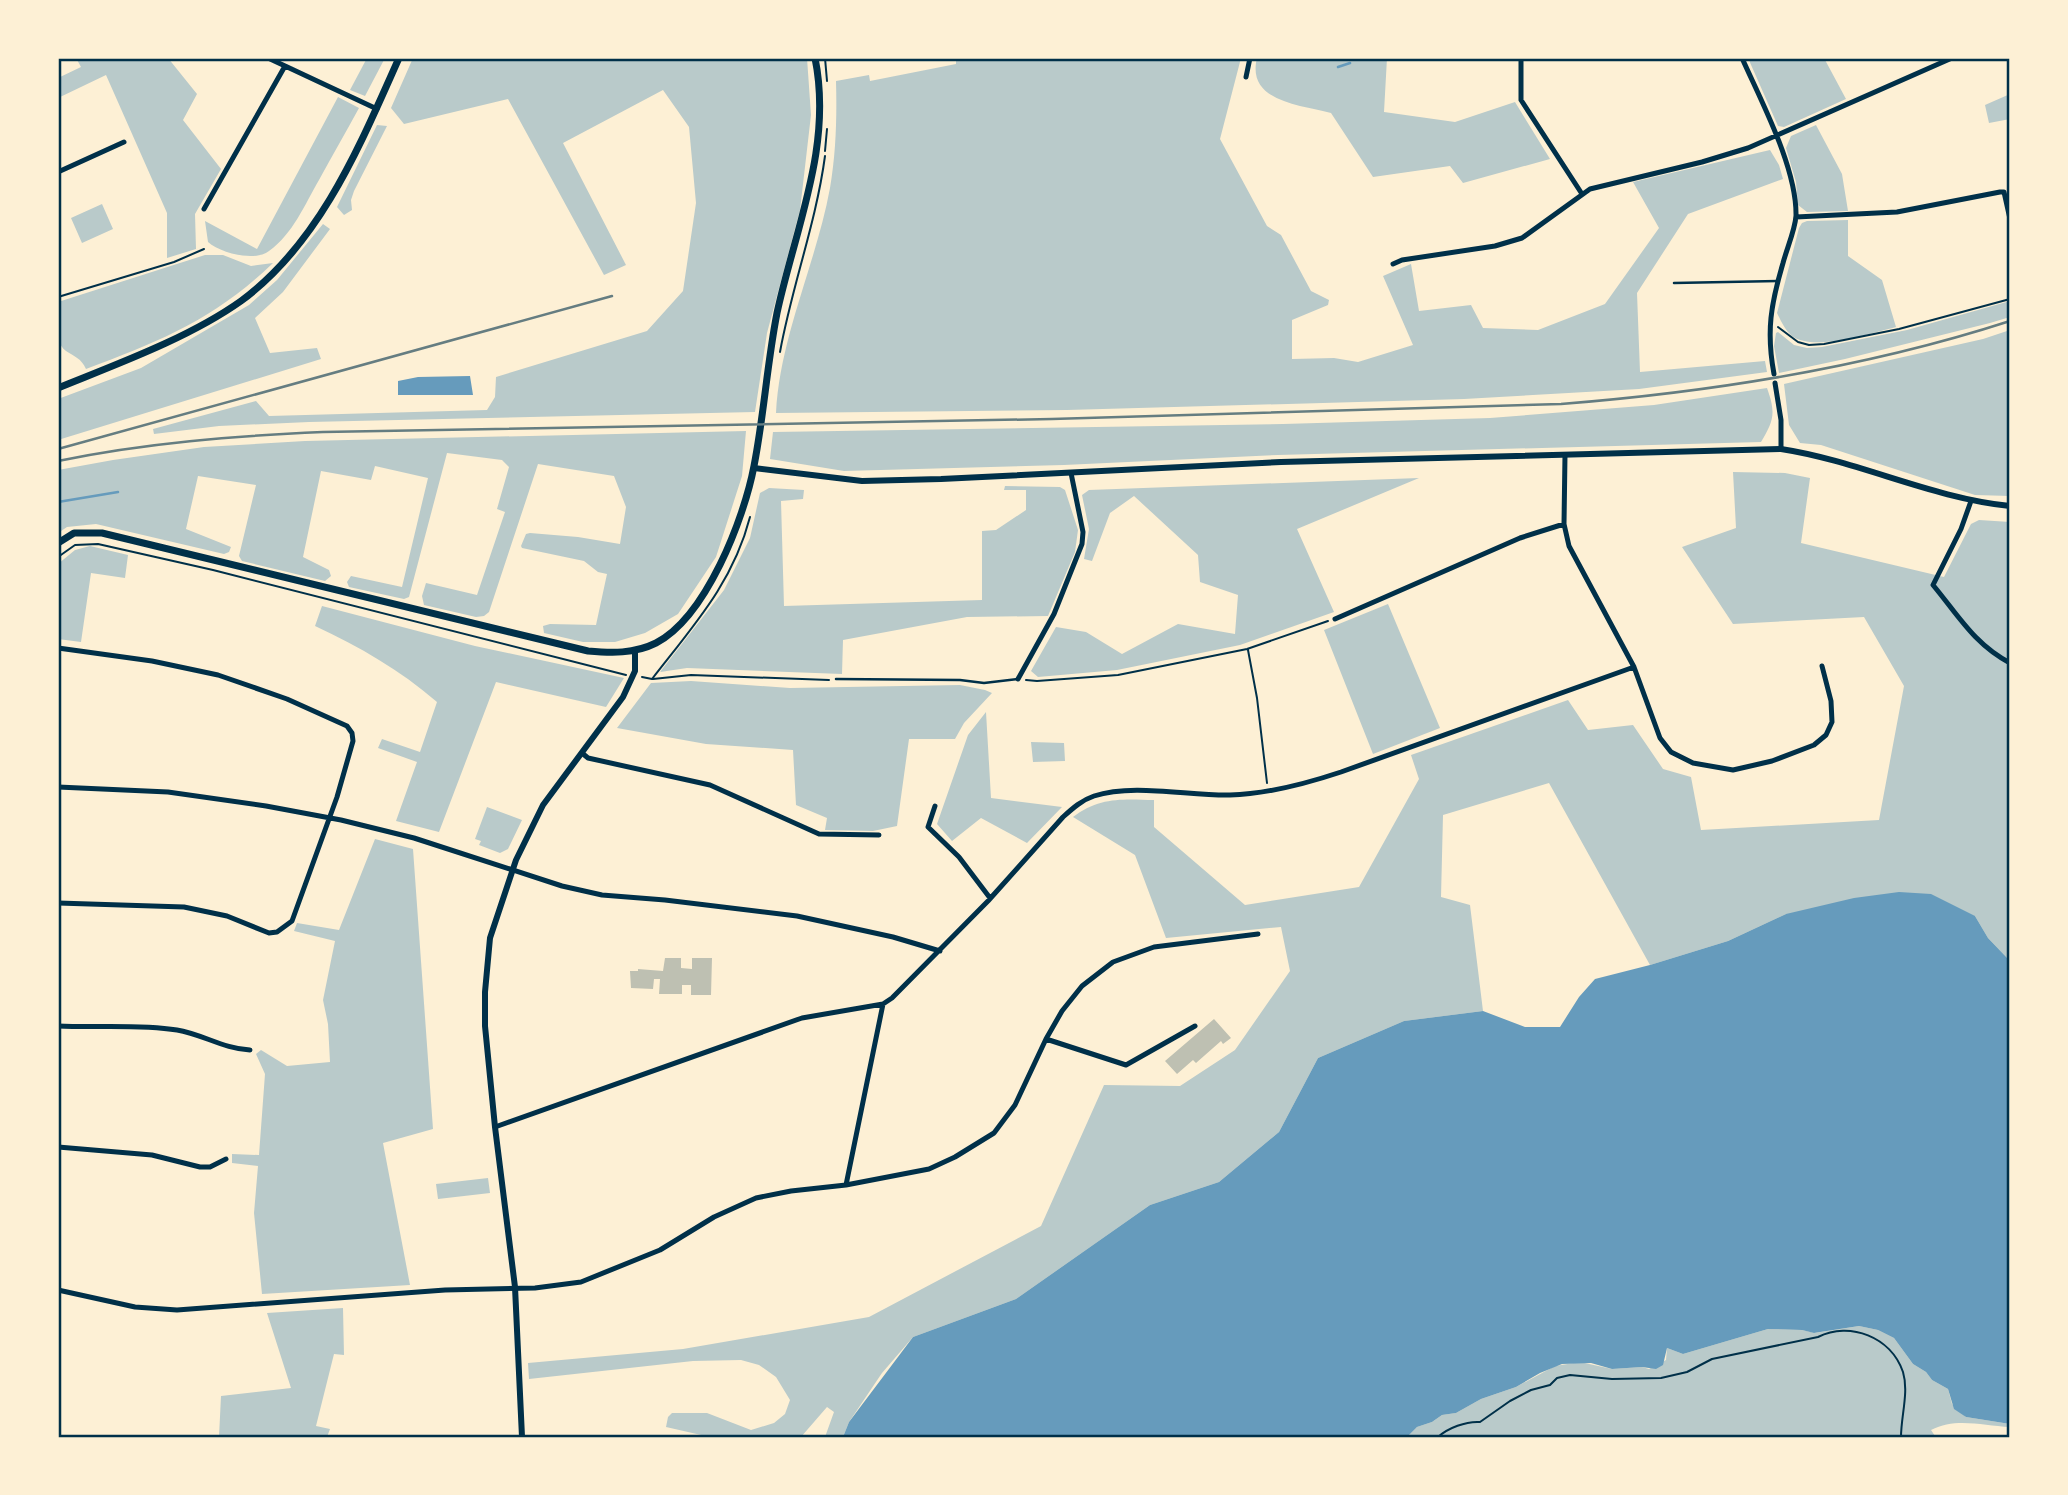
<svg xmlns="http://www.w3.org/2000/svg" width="2068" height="1495" font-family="Raleway,sans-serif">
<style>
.green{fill:#b9caca}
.water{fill:#669bbc}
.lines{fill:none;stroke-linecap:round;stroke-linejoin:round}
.stream{stroke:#669bbc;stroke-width:2.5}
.building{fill:#bec0b2}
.path{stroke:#003049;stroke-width:2}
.service{stroke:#003049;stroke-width:2.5}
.minor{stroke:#003049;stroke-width:5}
.tertiary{stroke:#003049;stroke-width:6}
.secondary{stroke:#003049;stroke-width:7}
.rail{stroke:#657d81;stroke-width:2.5}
.neatline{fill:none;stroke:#003049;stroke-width:2.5}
</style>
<rect width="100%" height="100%" fill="#fdf0d5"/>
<path class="green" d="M76,58H168L197,94L183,120L221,169L195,214L196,249L167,258V213L106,75L58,98V78L81,67Z
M367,58H385L365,96L350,90Z
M413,58H807L811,115L800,210L767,333L755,412L309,422L219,426L154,434L153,429L256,401L269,416L487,410L495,397L496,377L647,331L683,291L696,203L689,127L663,90L563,143L626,265L604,275L508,99L404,124L391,108Z
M956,58H1241L1220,139L1267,226L1281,235L1311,291L1329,300L1328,305L1292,320V359L1334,358L1358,362L1413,345L1383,276L1411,264L1419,311L1471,305L1483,328L1538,330L1605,304L1659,228L1633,182L1770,150L1779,165L1783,179L1688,214L1637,293L1640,372L1765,361L1767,372L1639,389L1464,399L1067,410L776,413C780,336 816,264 830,188C836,153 837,117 836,81L869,75L870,81L956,64Z
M1257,58H1387L1384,112L1455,122L1515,102L1550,159L1463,183L1450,166L1373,177L1331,113C1301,105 1246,102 1257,58Z
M1748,58H1824L1846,99L1784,127L1778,126Z
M2010,94V119L1989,123L1985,105Z
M338,97L359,108C346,132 332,156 319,180C305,204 293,234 269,251C255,262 220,253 208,242L205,221L257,249Z
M377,125L387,126L354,191L351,200L352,210L344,215L337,207Z
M1816,125L1842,174L1848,211L1807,212L1798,205L1796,182L1786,148L1791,136Z
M102,204L113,229L82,243L71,218Z
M1848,220V256L1882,280L1896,327C1871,333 1814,352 1792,336C1785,330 1781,321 1777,313L1799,228L1802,223L1807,221Z
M323,224L330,229L283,292L255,318L270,353L317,348L321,359L58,440V399L141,368L249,305L277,280Z
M205,255H223L251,266L273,263C215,319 161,341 86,369C81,358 75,357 66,351C52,341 58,316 58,302Z
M2010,301V317L1990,323L1845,359L1779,373L1774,346L1776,333L1778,332L1794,345L1807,348L1822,347L1907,330Z
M2010,330V496L1975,495L1821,445L1800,443L1789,425L1784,384L1983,339Z
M1767,388C1776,413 1774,420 1761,442L1278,455L1064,465L844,471L770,459L773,432L1283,424L1490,418L1654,405Z
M746,431L742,476L716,557L678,614L645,633L615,642H583L544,633L543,626L550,624L596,625L607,574L598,572L584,561L522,548L521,546L526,534L530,533L578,537L620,544L626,507L614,476L538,464L489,612L484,616L476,617L424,605L422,596L426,583L477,595L505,512L497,509L509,467L502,460L447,453L409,597L404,599L349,587L347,582L351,576L402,587L428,478L375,466L371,480L321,471L303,557L329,570L331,576L325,581L242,561L239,556L256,485L198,476L186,529L231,547L229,552L224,554L96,524L67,527L58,533V470L113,460L204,447L305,441Z
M1733,472L1785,473L1810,478L1801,543L1944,577L1971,524L1979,520L2010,522V961L1988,938L1975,916L1786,914L1728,941L1650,965L1549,783L1443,815L1441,897L1470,905L1483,1011L1404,1021L1318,1058L1279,1132L1219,1182L1150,1205L1016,1299L913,1337L882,1373L849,1422L843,1437H825L834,1412L827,1407L801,1437H710L666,1427L668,1417L672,1413H707L751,1430L774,1423L785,1414L790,1400L776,1377L759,1365L741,1360L693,1361L529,1379L528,1363L683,1349L869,1317L1041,1226L1104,1085L1180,1086L1235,1050L1290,971L1281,927L1166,938L1135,855L1073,817C1099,797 1122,799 1154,800V827L1245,905L1359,887L1419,779L1411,755L1568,700L1588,730L1633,725L1663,769L1691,777L1701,830L1879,820L1904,686L1864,617L1733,624L1682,547L1736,528Z
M1419,478L1297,529L1334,612L1240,645L1117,670L1038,677L1031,671L1056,627L1086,632L1122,654L1178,624L1235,634L1238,595L1200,582L1198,555L1134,496L1110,513L1092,561L1084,559L1089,529L1082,495L1089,490Z
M1005,486L1060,487L1065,490L1078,530L1075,552L1048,616L967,617L843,640L842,674L687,668L660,672L724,590L750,538L760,493L769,488L804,490L803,499L781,501L784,606L982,600V531L996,530L1026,510V490H1004Z
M90,546L128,555L125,578L91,573L81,642L58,639V564L75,550Z
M1388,604L1440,728L1373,754L1324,630Z
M322,606L475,646L624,678L606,707L496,682L439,832L396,821L417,762L378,748L382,739L420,752L437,702C400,670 360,647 315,626Z
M691,681L790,688L960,685L985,690L992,693L964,723L955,739H909L897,826L873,831L825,830L827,818L796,805L793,750L706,744L617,728L651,683Z
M986,712L991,798L1062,807L1027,843L981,818L952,841L937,824L968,735Z
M1031,742L1064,743L1065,761L1033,762Z
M487,807L522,820L508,849L500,853L479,845L481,841L475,839Z
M375,839L413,849L433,1129L383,1143L410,1285L262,1294L254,1213L258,1166L232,1163V1154L259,1155L265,1074L256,1054L261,1050L287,1066L330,1062L328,1024L323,1000L335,941L294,931L297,923L339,930Z
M488,1178L490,1193L438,1199L436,1184Z
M343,1308L344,1355L334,1354L316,1426L330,1429L327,1437H219L221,1396L291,1388L267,1313Z
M1859,1326L1878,1330L1894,1338L1913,1364L1926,1372L1932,1380L1948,1389L1952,1404L1966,1417L2010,1424V1427C1983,1426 1956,1417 1931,1430L1935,1436L1939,1437H1407L1417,1427L1432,1422L1442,1415L1456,1413L1481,1399L1516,1387L1555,1366L1580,1362L1612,1369L1642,1367L1649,1369L1666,1360L1667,1348L1683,1354L1768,1329L1802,1330L1815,1333Z"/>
<path class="water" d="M470,376L473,395H398V381L418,377Z
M1899,892L1931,894L1975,916L1988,938L2010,961V1424L1966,1417L1954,1409L1948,1389L1932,1380L1926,1372L1913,1364L1894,1338L1878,1330L1859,1326L1814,1333L1802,1330L1768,1329L1683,1354L1667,1348L1663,1365L1656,1369L1642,1367L1612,1369L1591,1363L1562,1364L1540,1373L1516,1387L1481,1399L1456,1413L1442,1415L1432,1422L1417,1427L1407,1437H843L849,1422L913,1337L1016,1299L1150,1205L1219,1182L1279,1132L1318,1058L1404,1021L1483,1011L1525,1027H1560L1579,997L1595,979L1650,965L1728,941L1786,914L1854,898Z"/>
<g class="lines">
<path class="stream" d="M1338,67L1350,63
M58,502L118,492"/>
</g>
<path class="building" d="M665,958H681V968L692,969V958H712L711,995H691V985H682V994H659L660,979H654L653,989L631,988L630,971H638V969L663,971Z
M1214,1019L1231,1038L1223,1044L1221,1041L1196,1063L1193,1060L1177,1074L1165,1061Z"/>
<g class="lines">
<path class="path" d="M825,58L827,81
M825,151L827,129
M58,297L174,262L204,249
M1778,327L1798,342L1809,345L1824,344L1899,329L2010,299
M780,352C792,286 816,223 825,156
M58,557L75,545L98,544L213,570L626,675
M1248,650L1257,698L1267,783
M642,677L652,679C693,626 733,583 750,517
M653,679L691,675L829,680
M1026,680L1037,681L1118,675L1247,649L1328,621
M1438,1437C1448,1428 1466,1421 1480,1422L1510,1401L1531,1390L1550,1385L1557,1378L1570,1375L1612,1379L1661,1378L1687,1372L1712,1359L1818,1337C1850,1321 1891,1337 1903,1372C1909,1392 1901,1416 1901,1437"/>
<path class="service" d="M1674,283L1778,281
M836,679L960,680L984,683L1018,679"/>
<path class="minor" d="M268,58L377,109
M1521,58V100L1582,194
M1742,58C1761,101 1797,168 1796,216C1795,230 1787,248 1783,263C1771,304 1766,331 1774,374
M1246,77L1250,58
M58,172L124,142
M204,209L285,66
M1796,217L1897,212L2000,192H2004L2010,219
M1393,264L1402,260L1495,246L1522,238L1590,189L1702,162L1748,148L1952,58
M1775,383L1781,420V449
M1565,455L1564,524L1569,546L1634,667L1660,738L1671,752L1693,763L1733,770L1772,761L1814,745L1826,735L1832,722L1831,701L1822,666
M1971,501L1961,529L1933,585C1958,615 1974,644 2010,663
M1335,619L1520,538L1564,524
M58,648L152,661L218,675L287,699L347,726L352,733L353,741L337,797L292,921L277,932L269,933L227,916L184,907L58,903
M1018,679L1054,614L1082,544L1083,532L1071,473
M582,753L588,758L710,785L819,834L879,835
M58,787L168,792L266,806L341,820L414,838L562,886L602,895L665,900L797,916L893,937L940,951
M935,806L928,827L959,857L990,898
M58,1026C98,1028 137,1024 177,1030C202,1034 224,1049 250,1050
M1046,1039L1126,1065L1195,1026
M495,1127L802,1018L883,1004L892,998L988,901L1063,817C1073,808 1082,800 1094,796C1133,783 1189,796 1230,795C1268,794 1305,784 1341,772L1634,667
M58,1147L152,1155L200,1167H210L226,1159
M846,1185L883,1004
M58,1290L135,1307L177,1310L445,1290L535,1288L581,1282L660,1250L714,1217L756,1198L791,1191L846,1185L929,1169L955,1157L994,1133L1015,1105L1046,1039L1062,1011L1082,986L1113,962L1154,947L1258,934"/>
<path class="tertiary" d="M754,468L862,481L941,479L1281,462L1781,449C1859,461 1931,498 2010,506
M522,1437L515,1287L495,1127L485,1026V992L490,938L516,860L543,805L623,697L635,671V650"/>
<path class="secondary" d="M58,388C117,364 189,338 241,301C321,242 360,145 399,58
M58,543L74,533H102L588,651C611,653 634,654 656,643C706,617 744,519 754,466C764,415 767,364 777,313C795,229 833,146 815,58"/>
<path class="rail" d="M58,449L612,296
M58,461C145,443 234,436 323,432L1052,419L1561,404C1712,392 1865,368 2010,321"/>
</g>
<rect width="2068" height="1495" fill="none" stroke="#fdf0d5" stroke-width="119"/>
<rect x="60" y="60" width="1948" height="1376" class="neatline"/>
</svg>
